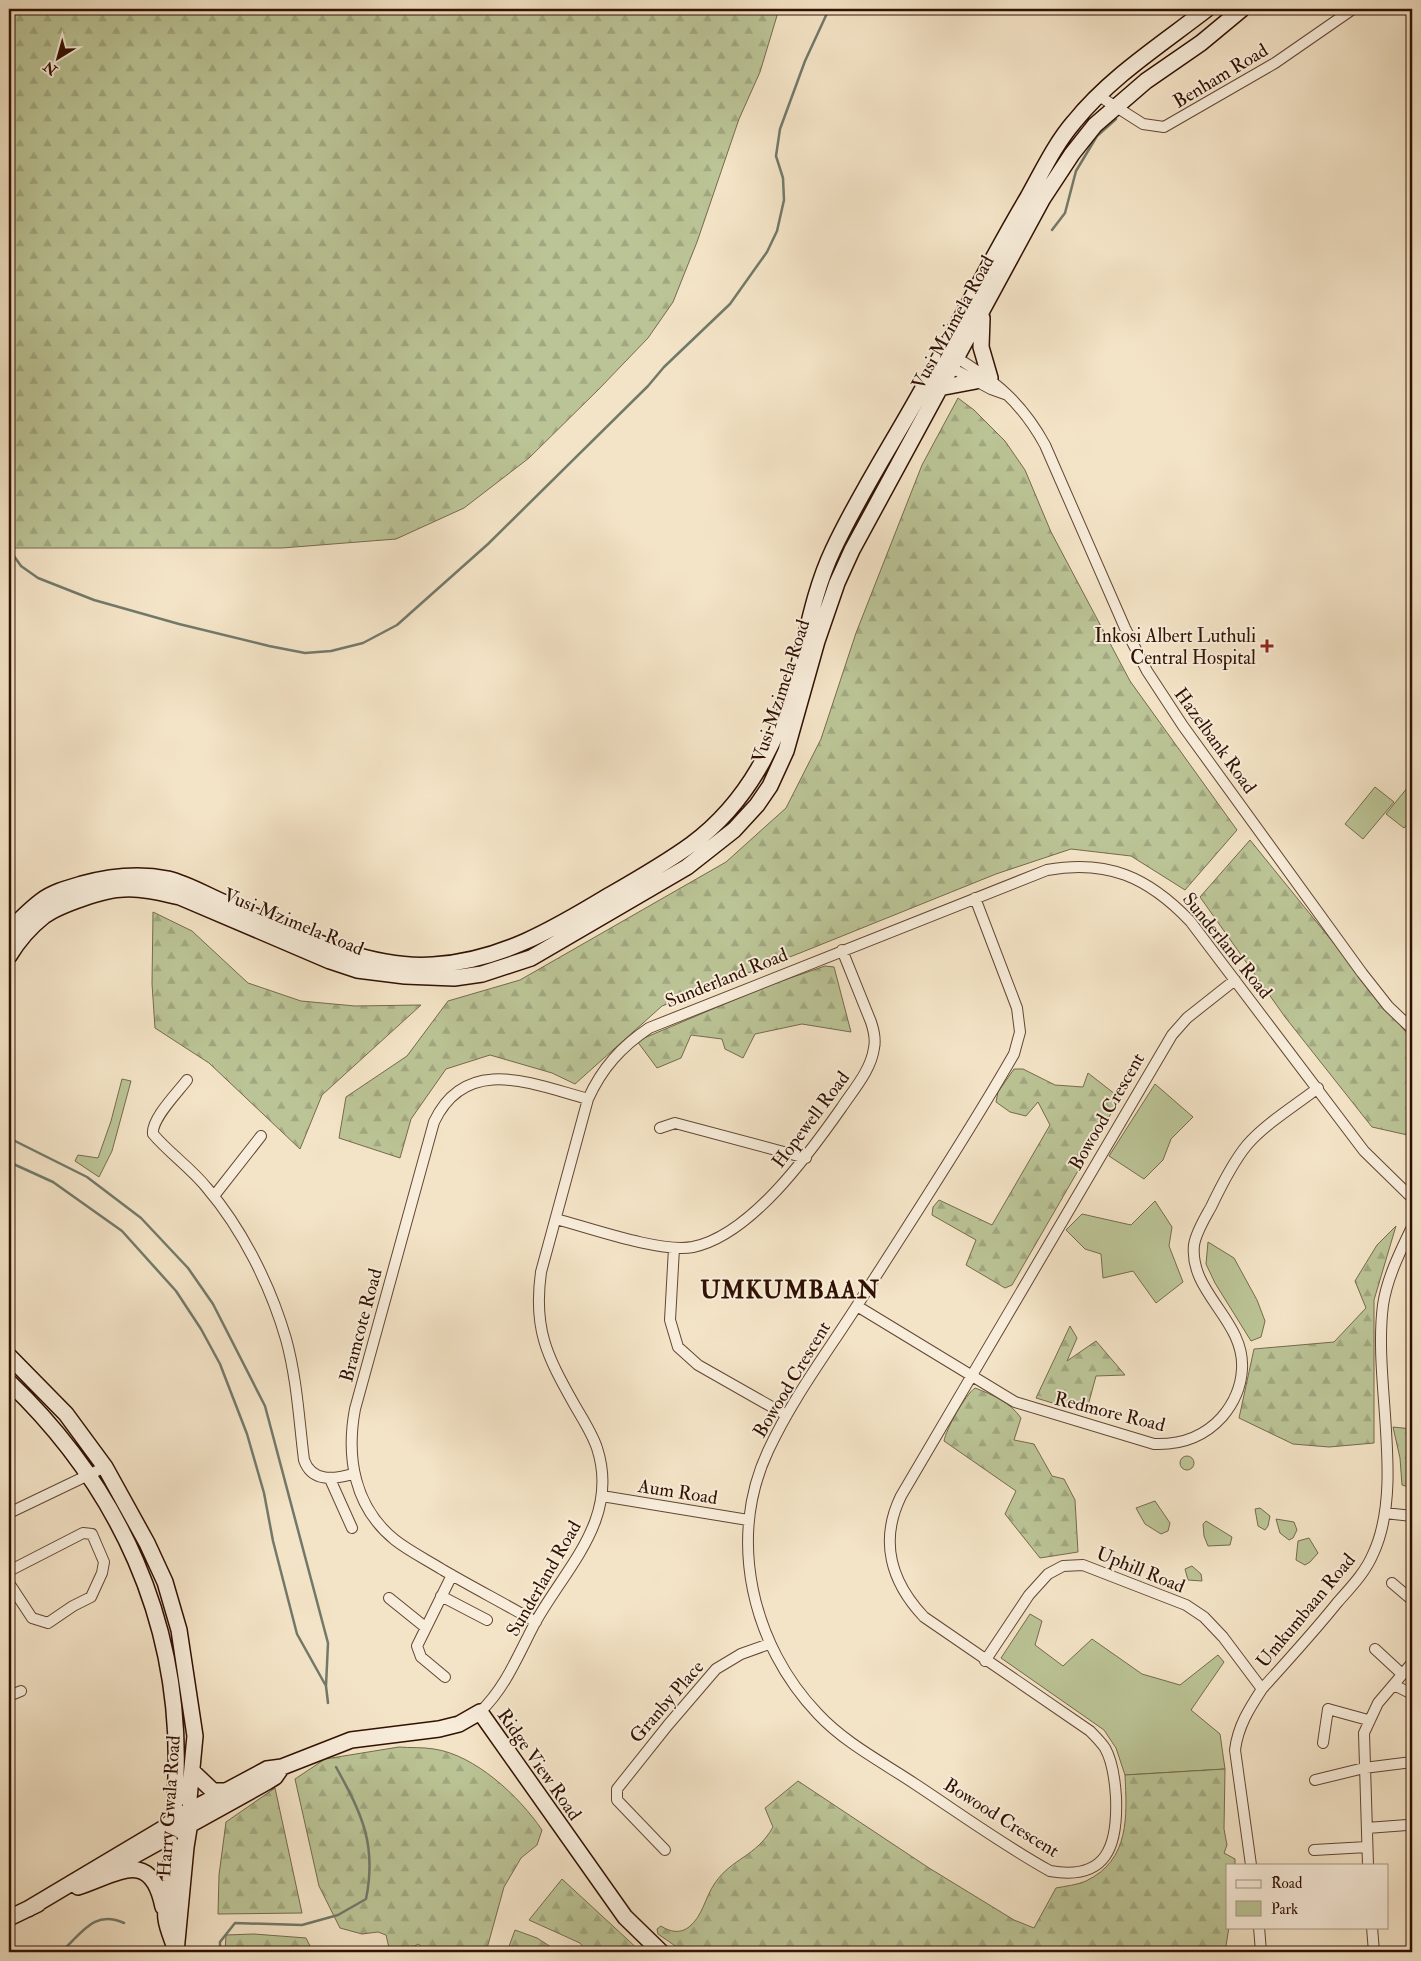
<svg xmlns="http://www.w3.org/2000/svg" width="1421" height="1961" font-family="'IM FELL Double Pica',serif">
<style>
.green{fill:#bbc496;stroke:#766a4c}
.forest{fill:url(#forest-firs);stroke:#766a4c}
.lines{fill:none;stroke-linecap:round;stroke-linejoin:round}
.stream{stroke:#72796a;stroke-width:2.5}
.street-casing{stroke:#624633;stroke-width:12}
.secondary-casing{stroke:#311102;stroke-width:18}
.street{stroke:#f8eddb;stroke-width:10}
.secondary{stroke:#f8eddb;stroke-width:15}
.poi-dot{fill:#8f2418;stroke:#f8eddb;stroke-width:2}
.labels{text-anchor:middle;stroke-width:4;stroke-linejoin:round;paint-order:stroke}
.street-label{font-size:19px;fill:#311102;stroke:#f8eddb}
.poi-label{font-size:19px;fill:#311102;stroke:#f8eddb;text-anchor:end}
.district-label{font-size:24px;font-weight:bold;letter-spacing:1px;fill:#311102;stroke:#f8eddb}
</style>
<defs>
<pattern id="forest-firs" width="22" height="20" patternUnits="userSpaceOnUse" patternTransform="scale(1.25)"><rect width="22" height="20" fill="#bbc496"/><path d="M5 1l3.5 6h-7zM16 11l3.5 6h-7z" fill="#a1a780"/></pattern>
</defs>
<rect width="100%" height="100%" fill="#f4e4c7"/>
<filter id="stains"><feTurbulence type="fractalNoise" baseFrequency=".004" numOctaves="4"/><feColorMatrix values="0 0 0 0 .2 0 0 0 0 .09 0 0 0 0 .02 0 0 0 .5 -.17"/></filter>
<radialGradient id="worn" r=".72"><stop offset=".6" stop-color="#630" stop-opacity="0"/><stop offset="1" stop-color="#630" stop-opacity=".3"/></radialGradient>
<path class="green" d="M1412,782V819L1404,828L1386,814Z
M1375,787L1394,802L1363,839L1345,824Z
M122,1079L131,1081L112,1151L99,1177L75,1161L78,1155L98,1158L111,1121Z
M1155,1084L1193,1117L1171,1139L1163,1160L1144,1179L1109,1156Z
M1155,1201L1172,1227L1169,1246L1183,1282L1156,1303L1133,1271L1103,1278L1101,1254L1085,1249L1066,1230L1082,1214L1131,1225Z
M1208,1242L1234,1258L1257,1300L1265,1321L1261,1337L1251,1341L1215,1283L1206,1264Z
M1180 1463a7 7 0 1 1 14 0a7 7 0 1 1-14 0Z
M1155,1501L1170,1523L1168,1531L1161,1534L1145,1524L1136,1508Z
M1260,1508L1270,1516L1268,1526L1265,1530L1258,1526L1255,1509Z
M1276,1519L1294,1522L1297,1530L1293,1538L1289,1540L1280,1533Z
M1206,1521L1232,1537L1230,1545L1208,1546L1204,1536L1203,1524Z
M1309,1538L1318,1553L1310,1562L1305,1565L1296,1560L1298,1541Z
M1192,1566L1201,1574L1202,1581L1188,1580L1185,1569Z
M1030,1614L1042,1621L1035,1645L1063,1666L1092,1639L1142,1674L1180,1685L1218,1655L1224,1662L1191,1710L1220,1734L1225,1769L1125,1775L1116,1748L1104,1730L1001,1658Z"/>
<path class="forest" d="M9,9H779L760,72L739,119L697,242L673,302L648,338L599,389L529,458L464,508L396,539L282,548H9Z
M958,398L974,410L1005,441L1025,470L1051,532L1130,681L1237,830L1185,890L1131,856L1071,849L996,874L800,953L662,1006L575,1084L552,1073L490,1055L446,1069L411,1119L400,1158L339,1138L346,1097L407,1056L448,1001L520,980L726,862L786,808L821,739L856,633L922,465Z
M1250,840L1405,1031L1412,1035V1136L1372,1127L1285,1017L1200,897Z
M153,912L192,931L248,983L301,1001L355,1006L421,1005L322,1095L300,1149L209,1063L155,1028L152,984Z
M825,966L834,967L851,1032L802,1024L755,1034L743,1058L725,1049L722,1039L691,1035L681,1058L657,1068L637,1041L767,986Z
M1014,1069H1023L1055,1085L1083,1087L1088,1073L1120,1098L1012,1285L1005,1288L966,1265L976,1240L932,1215L933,1207L939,1200L992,1225L1050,1125L1038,1102L1026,1116L1010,1112L996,1102L998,1092Z
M1396,1226L1374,1300V1443L1329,1447L1293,1444L1239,1418L1254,1349L1334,1342L1366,1308L1355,1281L1377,1245Z
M1070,1326L1077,1338L1067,1361L1096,1341L1125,1375L1096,1376L1086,1413L1036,1398Z
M975,1388C993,1395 1010,1402 1021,1418L1014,1440L1034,1444L1052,1476L1064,1479L1075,1500L1078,1552L1040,1558L1005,1514L1016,1491L944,1441C946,1429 965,1395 975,1388Z
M1393,1427L1412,1429V1488L1402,1485L1400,1458Z
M399,1747C410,1748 422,1747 434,1749C475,1755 519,1796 542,1830L537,1845L521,1858L504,1887L486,1952H421V1946L418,1944L407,1951L390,1952L386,1935L378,1932L362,1934L340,1928L319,1886L295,1779L325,1759Z
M1225,1769L1224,1829L1227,1845L1224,1853L1235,1859V1865H1227L1229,1927L1225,1952H684L658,1934L657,1929L661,1926C670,1932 680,1934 689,1927C703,1916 705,1897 715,1883C732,1858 756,1857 773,1827L765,1808L798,1781L929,1868L1014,1920L1034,1928L1056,1888C1066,1886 1077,1885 1086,1881C1130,1860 1127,1816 1125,1775Z
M275,1788L302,1913L218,1914L219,1875L226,1822Z
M562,1879L641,1952H587L580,1943L529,1920Z
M515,1930L537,1938L559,1952H507Z
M254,1934L306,1938L313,1952H225L226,1935Z"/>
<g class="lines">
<path class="stream" d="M1185,45L1197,37
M1052,230L1065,213L1076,171L1097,136L1116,119
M9,549L21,566L38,578L94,600L179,624L269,646L305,653L331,651L363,643L397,625L488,544L648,386L664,367L730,304L767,252L777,231L784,200L783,178L776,156L780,129L805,61L829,9
M9,1138L87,1177L141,1218L188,1268L213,1304L265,1406L328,1643L326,1686
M9,1162L53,1182L122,1231L176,1291L201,1329L220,1364L247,1434L264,1493L273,1541L297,1634L326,1686L328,1703
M61,1952C81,1935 93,1909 124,1923
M220,1952V1942L235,1923L302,1925L338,1915L366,1899C377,1845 362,1814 336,1767"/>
<g class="street-casing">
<path id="street" d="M1099,96L1143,124L1164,127L1275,63L1353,9
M952,355C994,380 1021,401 1045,445L1125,628L1147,671L1183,726L1362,973L1388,1006L1412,1029
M946,365L991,389L1005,394
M975,898L1017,1008L1020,1032L1014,1054C966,1138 912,1219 860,1301C829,1350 793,1397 768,1451C727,1539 752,1645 818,1714C845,1743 882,1762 915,1784C959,1813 1003,1845 1050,1871C1107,1881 1118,1846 1116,1797C1115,1781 1113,1762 1105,1748C1101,1742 1095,1736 1090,1731L924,1617C891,1582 879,1541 901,1496L1172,1035L1187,1018L1235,980
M187,1080C178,1092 151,1119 153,1134C169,1153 191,1168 207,1188C243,1230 271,1287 286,1339C297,1379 299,1420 304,1460C312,1483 335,1479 353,1474
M660,1128L675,1123L806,1158
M214,1196L261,1136
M556,1219C590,1228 660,1253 693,1247C751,1235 809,1154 842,1107C854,1089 871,1070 874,1048C876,1039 874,1031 871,1022L842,950
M674,1248L670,1320L678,1347L698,1365L786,1415
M857,1306L1015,1402L1154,1444C1180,1445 1204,1437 1222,1417C1234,1403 1241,1388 1242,1369C1245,1320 1189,1293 1194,1245C1196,1232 1205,1218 1211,1207C1221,1186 1233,1162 1247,1145C1265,1124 1296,1105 1318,1088
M330,1479L352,1528
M602,1496L748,1520
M9,1513L105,1467
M1385,1513L1412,1516
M9,1571L83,1533L92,1534L104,1562L102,1573L91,1597L73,1606L48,1623L32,1618L9,1583
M1392,1583L1412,1600
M441,1596L487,1620
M389,1598L425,1627
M536,1622C505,1604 474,1588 443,1570C427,1560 409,1551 395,1540C354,1507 346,1457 355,1409L434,1122C466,1054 533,1084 588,1099
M1375,1649L1402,1674
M985,1661L1029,1595L1048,1574L1063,1566L1083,1565L1186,1605L1204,1617L1223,1637L1262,1689
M445,1677L421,1657L417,1646L452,1575
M1394,1685L1412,1694
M9,1696L21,1691
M480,1712C506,1687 518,1655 535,1623C566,1567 620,1519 597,1448C592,1433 582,1418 574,1404C547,1356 533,1329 541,1272L588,1099C602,1068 621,1047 649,1028L1047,870C1107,859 1148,877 1190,921L1364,1151L1412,1198
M1323,1743L1328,1709L1368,1720
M1315,1780L1364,1768L1412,1762
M1367,1828L1407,1825
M665,1850L617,1800V1789L668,1725L716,1669L741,1654L769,1644
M1314,1850L1367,1847
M1251,1865L1235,1750C1238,1726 1249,1709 1262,1689C1287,1661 1313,1633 1337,1603C1350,1588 1365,1573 1373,1554C1405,1486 1373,1382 1383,1305C1387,1278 1400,1252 1412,1227
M1368,1865L1364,1733L1378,1703L1412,1663
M1259,1927L1261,1952
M1372,1927L1374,1952"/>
</g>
<g class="secondary-casing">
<path id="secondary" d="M982,318L981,347L990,378
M939,388L976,381
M9,930C19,921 30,909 41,901C53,892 68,888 82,884C111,876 138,873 168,879C188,884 206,895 225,903C287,929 364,970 433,965C500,961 554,929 610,895C638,879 666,863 692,844C748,802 778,742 796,676C807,634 814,590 833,550C860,492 896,438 927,381C961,320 992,257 1028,197C1042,172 1055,144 1074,122C1110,77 1162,44 1207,9
M9,956C18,941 30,927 44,916C59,905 105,889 124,889C143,888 162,893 180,897L330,961L357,970L405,976L454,978L482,974L531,958L687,867L734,830L757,805L770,786L786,751L817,641L837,583L852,550L1043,198L1072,154L1095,125L1146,81L1201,43L1242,9
M9,1356L66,1414L105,1467L147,1543L165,1582L179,1630L195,1736L189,1799L192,1810L186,1847L176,1952
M9,1382C119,1487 181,1622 176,1776C175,1811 172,1846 170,1881C169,1893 164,1907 166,1919C167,1928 172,1939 175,1948
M193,1772L213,1791H224
M103,1873L267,1782L275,1777L282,1767
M78,1887C119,1873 151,1848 163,1907
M28,1909L164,1828L174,1819L267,1769L282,1767L351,1740L439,1729L459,1724L480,1712L625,1917L661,1952
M9,1918L38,1904"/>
</g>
<use href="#street" class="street"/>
<use href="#secondary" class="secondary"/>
</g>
<path class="poi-dot" d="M1264.5 638.5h5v5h5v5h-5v5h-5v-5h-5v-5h5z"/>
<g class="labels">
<g class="street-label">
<text transform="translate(1220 75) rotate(-31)" y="7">Benham Road</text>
<text transform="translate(952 322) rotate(-61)" y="7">Vusi Mzimela Road</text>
<text transform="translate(780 691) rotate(-72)" y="7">Vusi Mzimela Road</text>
<text transform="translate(1216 740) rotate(54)" y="7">Hazelbank Road</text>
<text transform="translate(294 921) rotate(22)" y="7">Vusi Mzimela Road</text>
<text transform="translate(1228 945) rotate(51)" y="7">Sunderland Road</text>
<text transform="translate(726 977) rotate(-22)" y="7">Sunderland Road</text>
<text transform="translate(1106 1111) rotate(-60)" y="7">Bowood Crescent</text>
<text transform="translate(810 1119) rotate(-53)" y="7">Hopewell Road</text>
<text transform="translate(360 1325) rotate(-75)" y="7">Bramcote Road</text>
<text transform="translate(791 1379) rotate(-59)" y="7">Bowood Crescent</text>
<text transform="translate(1110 1411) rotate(14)" y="7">Redmore Road</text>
<text transform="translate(678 1491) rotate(9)" y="7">Aum Road</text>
<text transform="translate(1141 1569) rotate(22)" y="7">Uphill Road</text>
<text transform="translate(543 1578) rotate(-60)" y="7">Sunderland Road</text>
<text transform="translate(1305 1610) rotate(-50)" y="7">Umkumbaan Road</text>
<text transform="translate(666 1701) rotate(-49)" y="7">Granby Place</text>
<text transform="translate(540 1764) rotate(55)" y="7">Ridge View Road</text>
<text transform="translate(168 1806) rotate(-86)" y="7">Harry Gwala Road</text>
<text transform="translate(1002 1817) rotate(32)" y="7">Bowood Crescent</text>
</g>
<g class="poi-label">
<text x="1256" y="642">Inkosi Albert Luthuli<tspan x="1256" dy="22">Central Hospital</tspan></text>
</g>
<g class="district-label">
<text x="790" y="1298">UMKUMBAAN</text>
</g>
</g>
<rect width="1421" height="1961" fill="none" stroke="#f4e4c7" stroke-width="30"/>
<rect x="10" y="10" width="1401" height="1941" fill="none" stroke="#311102" stroke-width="2.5"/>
<rect x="15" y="15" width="1391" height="1931" fill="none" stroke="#311102"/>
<rect x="1226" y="1864" width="162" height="65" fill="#f8eddb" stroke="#a89584"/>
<rect x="1236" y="1880" width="25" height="8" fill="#f8eddb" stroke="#a89584"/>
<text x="1271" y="1888" font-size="15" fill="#311102">Road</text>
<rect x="1236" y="1901" width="25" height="15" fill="#bbc496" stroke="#a89584"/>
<text x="1271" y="1914" font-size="15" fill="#311102">Park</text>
<g transform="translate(58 58) rotate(217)" stroke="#f8eddb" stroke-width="4" paint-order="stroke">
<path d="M0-4L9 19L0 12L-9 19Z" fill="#311102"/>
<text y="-8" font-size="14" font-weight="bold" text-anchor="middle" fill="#311102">N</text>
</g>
<rect width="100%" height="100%" filter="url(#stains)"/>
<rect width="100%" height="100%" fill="url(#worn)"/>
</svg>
